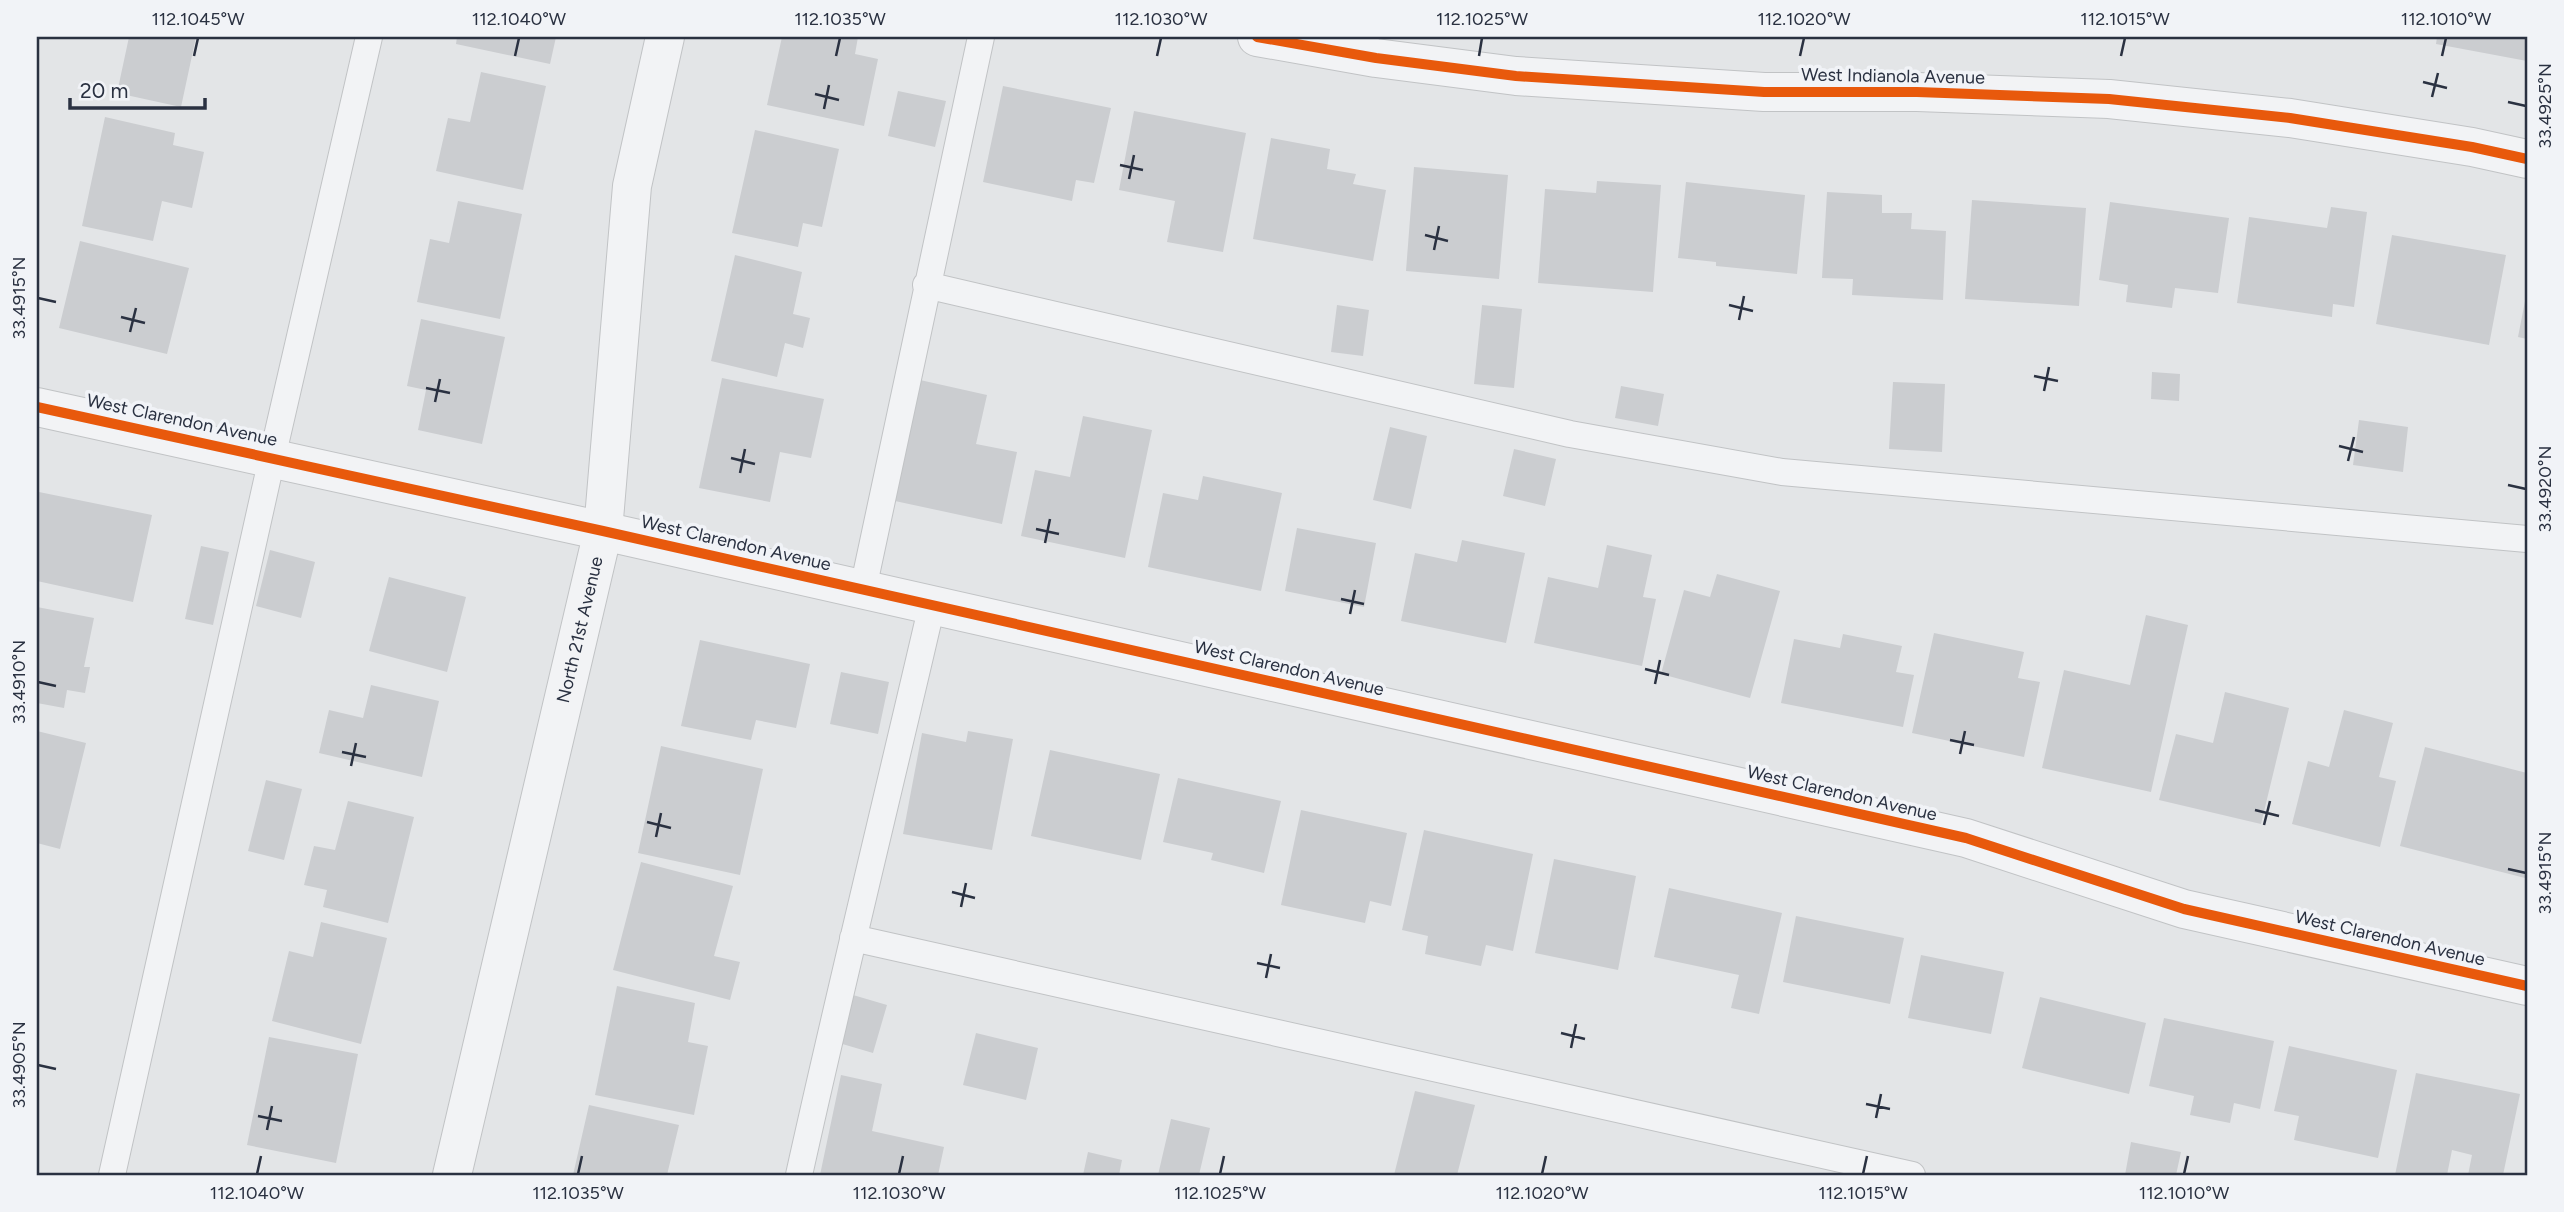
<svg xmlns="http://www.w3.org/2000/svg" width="2564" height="1212" font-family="Figtree,sans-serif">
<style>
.building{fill:#cbcdd0}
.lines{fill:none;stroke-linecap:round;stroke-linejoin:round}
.service-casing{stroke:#c1c3c5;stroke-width:28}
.minor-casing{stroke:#c1c3c5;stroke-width:40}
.service{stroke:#f2f3f5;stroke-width:26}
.minor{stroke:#f2f3f5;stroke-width:38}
.cycleway-casing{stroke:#f1f3f7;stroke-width:15}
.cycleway{stroke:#e8590c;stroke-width:10}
.ticks{fill:none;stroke:#2a3141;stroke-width:2.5}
.labels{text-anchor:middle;stroke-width:7;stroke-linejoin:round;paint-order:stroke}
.street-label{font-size:18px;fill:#2a3141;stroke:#f1f3f7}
.neatline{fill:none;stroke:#2a3141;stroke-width:2.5}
.ticks-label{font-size:18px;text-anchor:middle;fill:#2a3141}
</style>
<rect width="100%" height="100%" fill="#e3e5e7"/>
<path class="building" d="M129,37H196L181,107L117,93Z
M457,37H556L550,64L456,44Z
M782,37H858L855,54L878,59L864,126L767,105Z
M2437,37H2527V61L2436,44Z
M481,72L546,86L523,190L436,171L448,118L470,122Z
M1003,86L1111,108L1094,183L1076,180L1072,201L983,182Z
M898,91L946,101L935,147L888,136Z
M1134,111L1246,133L1223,252L1167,242L1175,201L1119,190Z
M105,117L175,133L173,145L204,152L192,208L162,201L153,241L82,226Z
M755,130L839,149L822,227L803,223L798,247L732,233Z
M1271,138L1330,149L1327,169L1356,174L1353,184L1386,190L1373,261L1253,239Z
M1414,167L1508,175L1499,279L1406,271Z
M1597,181L1661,185L1653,292L1538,283L1545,189L1596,193Z
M1686,182L1805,195L1797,274L1716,266V262L1678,258Z
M1827,192L1882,195V213H1912L1911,229L1946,231L1943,300L1852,295L1853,279L1822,278Z
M1972,200L2086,208L2079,306L1965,299Z
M458,201L522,214L500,319L417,302L430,239L449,243Z
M2110,202L2229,218L2218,293L2175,288L2172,308L2126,302L2128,285L2099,280Z
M2331,207L2367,212L2354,307L2333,304L2332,317L2237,303L2249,217L2327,228Z
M2392,235L2506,255L2489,345L2376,324Z
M80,241L189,268L167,354L59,328Z
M735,255L802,272L793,314L810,318L803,348L785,343L777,377L711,361Z
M2526,296L2527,297V339L2518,337Z
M1337,305L1369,310L1363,356L1331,352Z
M1482,305L1522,309L1514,388L1474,384Z
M421,319L505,337L482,444L418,430L426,390L407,386Z
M2152,372L2180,374L2179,401L2151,399Z
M722,378L824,399L811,458L780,452L770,502L699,488Z
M920,380L987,395L976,444L1017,452L1002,524L895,501Z
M1893,382L1945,384L1942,452L1889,449Z
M1621,386L1664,394L1658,426L1615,418Z
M1083,416L1152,430L1125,558L1021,536L1035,470L1070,477Z
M2359,420L2408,427L2403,472L2353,465Z
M1390,427L1427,436L1411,509L1373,500Z
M1514,449L1556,459L1545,506L1503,496Z
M1203,476L1282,493L1261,591L1148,567L1163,493L1198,500Z
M39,492L152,515L133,602L37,581Z
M1297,528L1376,543L1364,607L1285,591Z
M1462,540L1525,553L1506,643L1401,621L1415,553L1457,562Z
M1607,545L1652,555L1643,597L1656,599L1642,666L1534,643L1548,577L1598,588Z
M201,546L229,552L213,625L185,619Z
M270,550L315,562L301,618L256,606Z
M1717,574L1780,591L1750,698L1661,674L1684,590L1710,597Z
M389,577L466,597L447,672L369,651Z
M37,607L94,618L84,667H90L85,693L67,690L64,708L37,703Z
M2146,615L2188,625L2151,792L2042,768L2064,670L2130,685Z
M1934,633L2024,652L2018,678L2040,682L2024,757L1912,733Z
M1843,634L1902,646L1896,672L1914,675L1903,727L1781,703L1794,639L1840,648Z
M700,640L810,664L796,728L756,720L751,740L681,726Z
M841,672L889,682L878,734L830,724Z
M371,685L439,701L422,777L319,753L329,710L363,718Z
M2225,692L2289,708L2261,824L2159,800L2176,734L2213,743Z
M2344,710L2393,723L2379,777L2396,781L2380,847L2292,824L2308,761L2329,767Z
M37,731L86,743L60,849L37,843Z
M968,731L1013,739L992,850L903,834L922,733L966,742Z
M661,746L763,769L740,875L638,853Z
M2425,747L2527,773V867L2525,878L2400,846Z
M1050,750L1160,774L1141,860L1031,836Z
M1178,778L1281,801L1264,873L1211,860L1213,853L1163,842Z
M266,780L302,789L284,860L248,851Z
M348,801L414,817L388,923L323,907L327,890L304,885L314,846L335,850Z
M1301,810L1407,833L1391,906L1370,901L1365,923L1281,905Z
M1424,830L1533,854L1513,951L1486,945L1481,966L1425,954L1428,936L1402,930Z
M1554,859L1636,876L1618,970L1535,953Z
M641,862L733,886L714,956L740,962L730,1000L613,970Z
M1669,888L1782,913L1759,1014L1731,1008L1739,975L1654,957Z
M1796,916L1904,938L1890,1004L1783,982Z
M321,922L387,938L361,1044L272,1021L289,951L313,957Z
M1921,955L2004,972L1991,1034L1908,1018Z
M617,986L695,1003L688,1042L708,1046L694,1115L595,1095Z
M853,995L887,1005L873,1053L839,1043Z
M2040,997L2146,1023L2129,1094L2022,1068Z
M2164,1018L2274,1041L2260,1109L2234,1103L2230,1123L2190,1115L2194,1096L2149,1086Z
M976,1033L1038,1048L1026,1100L963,1085Z
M269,1037L358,1054L336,1163L247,1145Z
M2289,1046L2397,1070L2378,1158L2294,1140L2299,1116L2274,1111Z
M2416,1073L2520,1094L2503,1175H2468L2472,1155L2452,1150L2447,1175H2395Z
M841,1075L882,1084L872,1131L944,1147L938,1175H820Z
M1415,1091L1475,1105L1457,1175H1394Z
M589,1105L679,1125L667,1175H573Z
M1171,1119L1210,1128L1199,1175H1158Z
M2131,1142L2181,1152L2176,1175H2125Z
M1088,1152L1122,1160L1119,1175H1083Z"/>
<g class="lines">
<g class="service-casing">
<path id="service" d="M926,285L1570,434L1782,472L2527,539
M863,589L981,37
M853,938L1912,1175
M112,1175L272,458L369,37
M799,1175C841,985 888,795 932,605"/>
</g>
<g class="minor-casing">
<g id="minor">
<path d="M1257,37L1376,58L1516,76L1764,92H1917L2109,99L2290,118L2472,147L2527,159"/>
<path d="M37,407L603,531L1966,838L2184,909L2527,986"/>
<path id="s1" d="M452,1175L603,531L632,186L665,37"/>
</g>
</g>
<use href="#service" class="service"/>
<use href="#minor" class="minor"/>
<g class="cycleway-casing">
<path id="cycleway" d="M1257,37L1376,58L1516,76L1764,92H1917L2109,99L2290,118L2472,147L2527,159
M37,407L603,531L1966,838L2184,909L2527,986"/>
</g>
<use href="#cycleway" class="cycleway"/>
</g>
<path class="ticks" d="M194,56L198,38M515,56L519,38M836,56L840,38M1157,56L1161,38M1479,56L1482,38M1800,56L1804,38M2121,56L2125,38M2442,56L2446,38M2423,82L2447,88M815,94L839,100M2432,97L2438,73M2508,102L2526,106M824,109L829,85M1120,165L1143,170M1129,179L1134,155M1425,235L1448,241M1434,250L1439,226M38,298L56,302M1729,305L1753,311M121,317L145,323M1739,320L1744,296M130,332L136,308M2034,376L2058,381M426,388L450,393M2044,391L2049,367M435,402L440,379M2339,446L2363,452M731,458L755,464M2348,461L2354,437M740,473L745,449M2508,485L2526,489M1036,529L1059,534M1045,543L1050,519M1341,599L1364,604M1350,614L1355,590M1645,669L1669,675M38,682L56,686M1655,684L1660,660M1950,740L1974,745M342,752L366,757M1960,754L1965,731M351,766L356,743M2255,810L2279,816M647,822L671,828M2264,825L2270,801M656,837L661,813M2508,869L2526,873M952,892L975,898M961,907L966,883M1257,963L1280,968M1266,978L1271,954M1561,1033L1585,1039M1571,1048L1576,1024M38,1065L56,1069M1866,1104L1890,1109M258,1116L282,1121M1876,1118L1881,1094M267,1130L272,1106M257,1174L261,1156M578,1174L582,1156M899,1174L903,1156M1220,1174L1224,1156M1542,1174L1546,1156M1863,1174L1867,1156M2184,1174L2188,1156"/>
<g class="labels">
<g class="street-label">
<text transform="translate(1893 76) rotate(1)" y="6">West Indianola Avenue</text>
<text transform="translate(182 420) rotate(12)" y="6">West Clarendon Avenue</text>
<text transform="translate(736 543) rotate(13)" y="6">West Clarendon Avenue</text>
<text dy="6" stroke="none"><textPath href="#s1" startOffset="560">North 21st Avenue</textPath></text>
<text transform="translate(1289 668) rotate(13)" y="6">West Clarendon Avenue</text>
<text transform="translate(1842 793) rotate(13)" y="6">West Clarendon Avenue</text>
<text transform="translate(2390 938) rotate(13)" y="6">West Clarendon Avenue</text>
</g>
</g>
<rect width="2564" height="1212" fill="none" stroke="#f1f3f7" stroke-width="77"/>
<path d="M70 98v10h135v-10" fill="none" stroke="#2a3141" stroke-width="3.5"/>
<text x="80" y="98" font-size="21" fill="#2a3141" stroke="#f1f3f7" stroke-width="5" paint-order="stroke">20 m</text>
<rect x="38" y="38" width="2488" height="1136" class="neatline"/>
<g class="ticks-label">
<text x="198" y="25">112.1045°W</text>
<text x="519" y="25">112.1040°W</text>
<text x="840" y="25">112.1035°W</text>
<text x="1161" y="25">112.1030°W</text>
<text x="1482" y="25">112.1025°W</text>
<text x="1804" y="25">112.1020°W</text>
<text x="2125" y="25">112.1015°W</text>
<text x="2446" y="25">112.1010°W</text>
<text transform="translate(2545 106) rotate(-90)" y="6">33.4925°N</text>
<text transform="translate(19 298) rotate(-90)" y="6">33.4915°N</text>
<text transform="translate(2545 489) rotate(-90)" y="6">33.4920°N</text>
<text transform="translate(19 682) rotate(-90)" y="6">33.4910°N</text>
<text transform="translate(2545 873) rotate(-90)" y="6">33.4915°N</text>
<text transform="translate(19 1065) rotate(-90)" y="6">33.4905°N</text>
<text x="257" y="1199">112.1040°W</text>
<text x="578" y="1199">112.1035°W</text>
<text x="899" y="1199">112.1030°W</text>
<text x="1220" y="1199">112.1025°W</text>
<text x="1542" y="1199">112.1020°W</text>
<text x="1863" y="1199">112.1015°W</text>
<text x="2184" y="1199">112.1010°W</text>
</g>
</svg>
